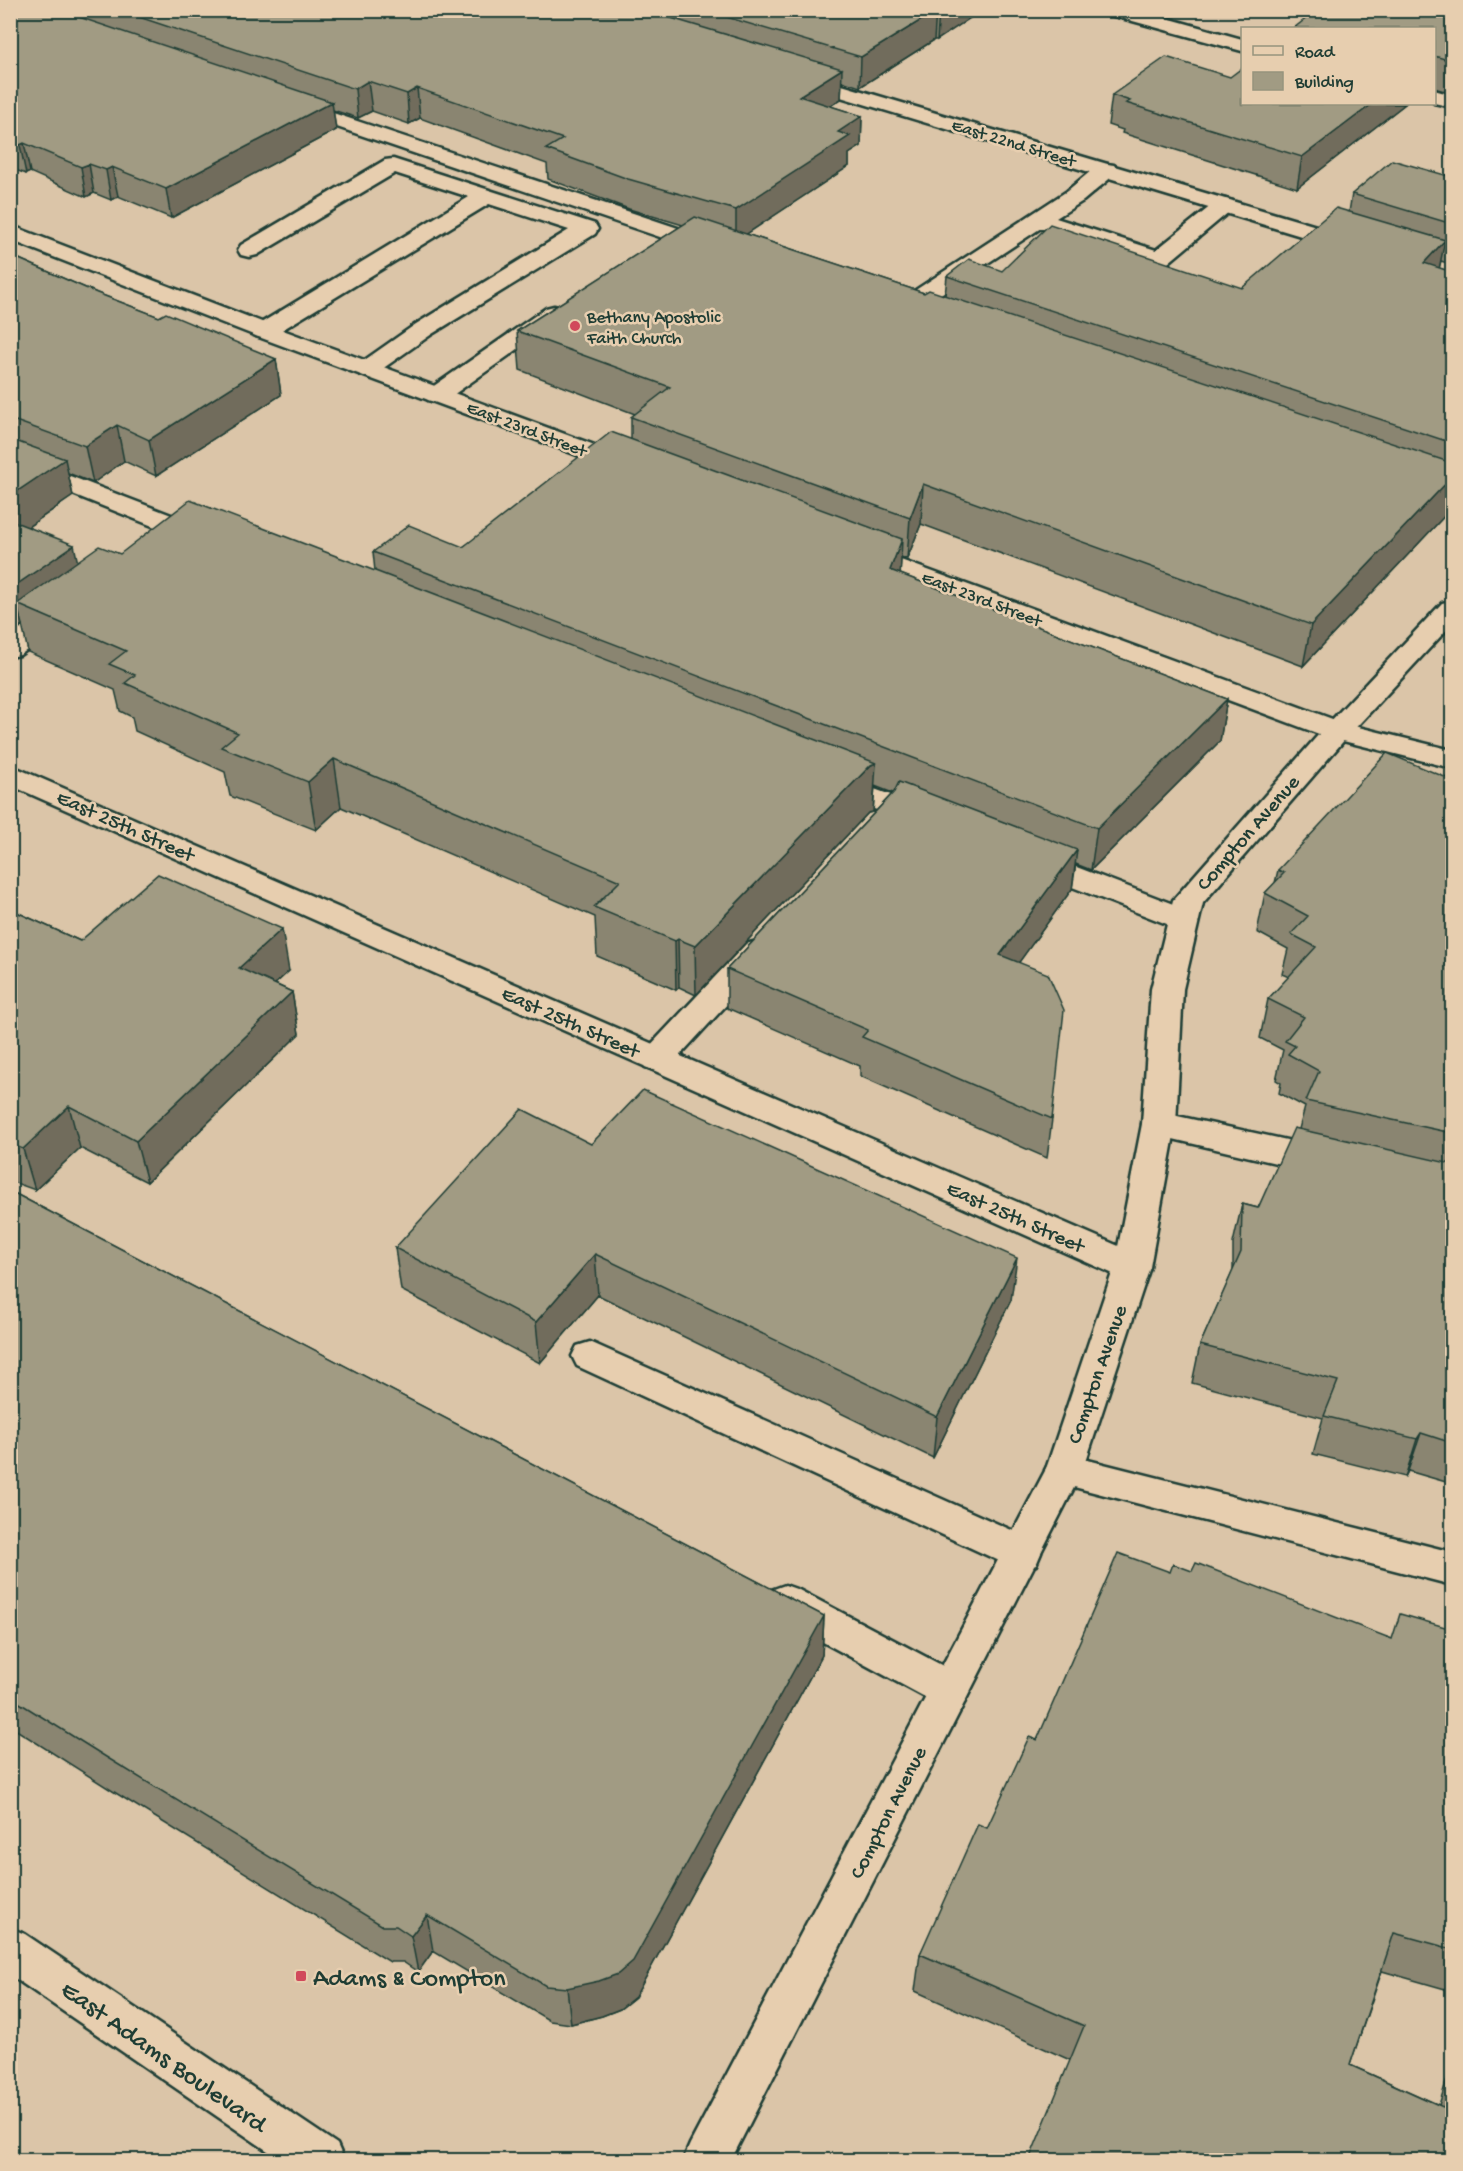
<svg xmlns="http://www.w3.org/2000/svg" width="1463" height="2171" font-family="'Gochi Hand',sans-serif">
<style>
.lines{fill:none;stroke-linecap:round;stroke-linejoin:round}
.service-casing{stroke:#1f3d34;stroke-width:5}
.minor-casing{stroke:#1f3d34;stroke-width:5}
.tertiary-casing{stroke:#1f3d34;stroke-width:5}
.service{fill:#e7ceaf;fill-rule:evenodd}
.minor{fill:#e7ceaf;fill-rule:evenodd}
.tertiary{fill:#e7ceaf;fill-rule:evenodd}
.wall{fill:#8a8571;stroke:#1f3d34;stroke-width:1.5}
.shaded-wall{fill:#716c5c;stroke:#1f3d34;stroke-width:1.5}
.building{fill:#a19b83;stroke:#1f3d34;stroke-width:1.5}
.poi-dot{fill:#d1495b;stroke:#e7ceaf;stroke-width:2}
.labels{text-anchor:middle;stroke-width:5;stroke-linejoin:round;paint-order:stroke}
.far-street-label{font-size:18px;fill:#1f3d34;stroke:#e7ceaf}
.far-poi-label{font-size:18px;fill:#1f3d34;stroke:#e7ceaf;text-anchor:start}
.street-label{font-size:21px;fill:#1f3d34;stroke:#e7ceaf}
.near-poi-label{font-size:26px;fill:#1f3d34;stroke:#e7ceaf;text-anchor:start}
.near-street-label{font-size:26px;fill:#1f3d34;stroke:#e7ceaf}
</style>
<rect width="100%" height="100%" fill="#dbc5a8"/>
<filter id="ink" filterUnits="userSpaceOnUse"><feTurbulence type="fractalNoise" baseFrequency=".0167" numOctaves="2"/><feDisplacementMap in="SourceGraphic" scale="12" xChannelSelector="R" yChannelSelector="G"/><feConvolveMatrix kernelMatrix="1 2 1 2 8 2 1 2 1" color-interpolation-filters="sRGB"/></filter>
<g filter="url(#ink)">
<g class="lines">
<g class="service-casing">
<path id="service" d="M1105,10H1138L1242,39V51L1107,14Z
M1434,90L1452,95V107L1434,103Z
M291,99L720,242L723,247L720,252L712,254L704,252L284,109L281,105L284,101Z
M393,159L595,224L598,229L595,234L432,334L375,374L367,376L359,374L355,369L359,364L416,324L569,230L489,204L272,336L264,338L256,336L252,331L256,326L469,197L395,173L257,255L249,257L241,255L238,250L241,245L385,160Z
M1106,164L1114,165L1117,170L1114,175L1083,201L1056,218L1156,250L1217,201L1225,199L1233,201L1236,206L1168,263L1160,265L1152,263L1041,228L930,301L922,303L914,301L910,296L914,291L1067,191L1098,165Z
M554,306L562,308L566,313L562,318L446,400L437,402L428,400L425,395L428,390L546,308Z
M10,453L213,531L217,537L213,543L204,545L195,543L10,469Z
M61,604L71,606L75,612L71,618L20,655L10,657V636L51,606Z
M833,774L935,811L940,818L935,825L925,828L823,790L818,783L823,776Z
M1032,850L1194,912L1198,919L1194,926L1183,929L1172,926L1021,867L1017,860L1021,853Z
M757,941L768,944L773,952L768,960L669,1067L657,1071L645,1067L641,1059L645,1051L746,944Z
M590,1342L1036,1541L1041,1553L1036,1565L1022,1569L1008,1565L577,1366L572,1356L577,1346Z
M785,1585L799,1590L964,1677L970,1690L964,1703L950,1708L936,1703L771,1614L765,1602L771,1590Z"/>
</g>
<g class="minor-casing">
<path id="minor" d="M798,72L1360,239L1363,244L1360,249L1352,251L1344,249L791,82L788,78L791,74Z
M10,225L272,326L638,461L642,466L638,471L629,474L620,471L256,336L10,240Z
M860,545L1346,724L1452,750V768L1327,737L851,559L847,553L851,547Z
M10,765L1144,1257L1150,1267L1144,1277L1132,1281L1120,1277L10,785Z
M1159,1112L1328,1149L1340,1153L1345,1162L1340,1171L1328,1175L1147,1133L1142,1124L1147,1115Z
M1064,1454L1452,1552V1585L1051,1481L1045,1470L1051,1459Z"/>
</g>
<g class="tertiary-casing">
<path id="tertiary" d="M1452,601V624L1347,737L1203,903L1183,989L1176,1124L1150,1267L1083,1470L731,2160H683L690,2144L1046,1469L1114,1267L1142,1124L1151,989L1173,900L1327,725L1442,603Z
M10,1928L25,1934L337,2144L344,2160H281L10,1975Z"/>
</g>
<use href="#service" class="service"/>
<use href="#minor" class="minor"/>
<use href="#tertiary" class="tertiary"/>
</g>
<path class="wall" d="M10,10H982L937,40H934L860,87L842,81L841,99L830,106L862,116L861,146L849,154V166L746,234L924,293L945,296L947,276L1002,271L1242,288L1349,212L1352,194L1452,177V262L1450,264L1441,261L1439,268L1452,272V508L1303,666L921,524L907,559L901,557L900,574L1227,699L1220,741L1091,870L1076,864L1072,889L1019,962L1052,1119L1047,1158L860,1076V1066L727,1008V969L893,793L875,786L873,812L868,813L696,995L679,987L676,990L597,956L595,917L341,807L316,830L230,796L225,772L135,731L132,717L120,711L115,690L28,652L22,625L10,633V255L97,293L159,317L276,359L281,395L156,476L124,461L93,483L68,473L73,496L28,527L77,561L120,554L375,571L373,552L463,547L631,439V417L635,414L520,370L517,331L683,225L629,209L548,179L547,164L420,118L409,124L372,111L358,118L333,110L336,130L171,218L118,196L111,200L94,193L86,197L30,172L26,174L10,168Z
M1312,10H1452V93L1434,88V28Z
M1230,77L1242,104H1405L1297,188L1122,133L1123,130L1108,125L1112,95Z
M1452,780V1464L1446,1482L1408,1471L1405,1477L1313,1454L1323,1418L1192,1383L1200,1345L1233,1271V1243L1242,1204L1258,1208L1299,1129L1305,1107L1279,1093L1281,1083L1276,1080L1283,1050L1260,1038L1268,999L1289,977L1282,974L1288,949L1257,932L1265,893L1275,883L1278,870Z
M10,909L80,941L289,971L275,984L292,992L299,1034L147,1182L80,1148L35,1190L10,1181Z
M591,1144L1011,1300L933,1458L598,1295L540,1363L401,1290L395,1248Z
M10,1191L824,1616L822,1655L635,1997L620,2009L602,2016L571,2024L550,2021L433,1951L418,1972L403,1962H390L119,1795L10,1726Z
M1170,1572L1392,1639L1452,1629V1991L1382,1971L1350,2065L1439,2105L1452,2063V2160L1070,2060L915,1991L920,1954L987,1828L1037,1740Z"/>
<path class="shaded-wall" d="M940,10H982L937,40L939,11Z
M936,11L934,40L860,87L861,57Z
M842,69L841,99L799,126V96Z
M368,81L372,111L358,118L355,89Z
M417,88L420,118L409,124L407,94Z
M332,102L336,130L171,218L166,189Z
M1372,104H1405L1297,188L1302,157Z
M862,116L861,146L849,154V166L736,241V210L838,132Z
M24,143L30,172L26,174L20,145Z
M89,164L94,193L86,197L81,167Z
M112,167L118,196L111,200L106,170Z
M1445,240L1437,279L1424,263Z
M276,359L281,395L156,476L149,440Z
M117,425L124,461L93,483L85,446Z
M65,459L73,496L10,539V496Z
M1452,477V508L1303,666L1311,625Z
M923,484L921,524L907,559L910,518Z
M902,539L900,579L890,570Z
M74,545L82,582L17,604L22,625L10,633V589Z
M1227,699L1220,741L1091,870L1097,828Z
M334,759L341,807L316,830L308,782Z
M876,763L873,812L868,813L696,995L695,946L871,765Z
M1077,850L1072,889L996,994L1000,955Z
M282,929L289,971L247,1010L239,968Z
M678,939L679,987L676,990L675,941Z
M292,992L299,1034L147,1182L136,1141Z
M69,1106L80,1148L35,1190L23,1149Z
M595,1254L598,1295L540,1363L536,1322Z
M1017,1258L1011,1300L933,1458L937,1417Z
M1421,1433L1408,1471L1405,1477L1417,1439Z
M824,1616L822,1655L635,1997L620,2009L602,2016L571,2024L567,1988Z
M427,1915L433,1951L418,1972L411,1936Z"/>
<path class="building" d="M10,10H58L332,102L166,189L112,167L106,170L89,164L81,167L24,143L20,145L10,141Z
M118,10H644L842,69L799,96L862,116L838,132L850,136L736,210L628,179L546,149L563,139L417,88L407,94L368,81L355,89Z
M703,10H940L939,11H936L861,57Z
M1317,10H1452V61L1434,56V28H1294Z
M1166,57L1230,77L1242,68V104H1372L1302,157L1126,103L1130,101L1112,95Z
M1392,160L1452,177V224L1352,194Z
M1336,208L1445,240L1424,263L1452,272V443L947,276L969,259L1002,271L1050,224L1242,288Z
M695,217L924,293L929,290L1452,463V477L1311,625L923,484L910,518L631,417L670,387L517,331Z
M10,255L97,293L159,317L166,313L276,359L149,440L117,425L85,446L10,419Z
M611,432L902,539L890,570L1227,699L1097,828L373,552L409,525L463,547Z
M10,439L65,459L10,496Z
M190,500L876,763L871,765L695,946L678,939L675,941L594,907L620,881L334,759L308,782L221,747L238,733L125,683L135,675L109,664L126,651L17,604L99,546L120,554Z
M10,520L74,545L10,589Z
M1387,753L1452,780V1133L1306,1101L1319,1071L1288,1054L1295,1046L1285,1041L1304,1017L1268,999L1316,947L1291,934L1308,916L1265,893L1284,873L1278,870Z
M899,782L1077,850L1000,955L1048,974L1064,1010L1052,1119L862,1037L868,1030L727,969L894,792Z
M158,874L282,929L239,968L292,992L136,1141L69,1106L23,1149L10,1144V909L80,941Z
M643,1090L1017,1258L937,1417L595,1254L536,1322L395,1248L522,1109L591,1144Z
M1294,1128L1452,1164V1443L1421,1433L1417,1439L1324,1416L1338,1381L1200,1345L1241,1252L1242,1204L1258,1208Z
M10,1191L824,1616L633,1961L618,1974L599,1981L567,1988L546,1986L427,1915L411,1936L396,1926H383L106,1757L10,1697Z
M1118,1553L1170,1572L1173,1564L1192,1571L1196,1563L1392,1639L1400,1614L1452,1629V1949L1394,1933L1350,2065L1445,2108L1452,2084V2160H1029L1084,2026L920,1954L978,1824L987,1828L1029,1737L1037,1740Z"/>
</g>
<g class="poi-dot">
<circle cx="575" cy="326" r="6"/>
<rect x="295" y="1970" width="12" height="12" rx="3"/>
</g>
<g class="labels">
<g class="far-street-label">
<text transform="translate(1014 142) rotate(17)" y="6">East 22nd Street</text>
<text transform="translate(527 428) rotate(21)" y="6">East 23rd Street</text>
<text transform="translate(982 598) rotate(21)" y="6">East 23rd Street</text>
</g>
<g class="far-poi-label">
<text x="587" y="322">Bethany Apostolic<tspan x="587" dy="21">Faith Church</tspan></text>
</g>
<g class="street-label">
<text transform="translate(126 825) rotate(24)" y="7">East 25th Street</text>
<text transform="translate(1247 832) rotate(-49)" y="7">Compton Avenue</text>
<text transform="translate(571 1021) rotate(24)" y="7">East 25th Street</text>
<text transform="translate(1016 1216) rotate(24)" y="7">East 25th Street</text>
<text transform="translate(1096 1374) rotate(-71)" y="7">Compton Avenue</text>
<text transform="translate(887 1812) rotate(-63)" y="7">Compton Avenue</text>
</g>
<g class="near-poi-label">
<text x="313" y="1985">Adams &amp; Compton</text>
</g>
<g class="near-street-label">
<text transform="translate(165 2055) rotate(35)" y="9">East Adams Boulevard</text>
</g>
</g>
<rect width="1463" height="2171" fill="none" stroke="#e7ceaf" stroke-width="36"/>
<rect x="18" y="18" width="1427" height="2135" fill="none" stroke="#1f3d34" stroke-width="2" filter="url(#ink)"/>
<rect x="1241" y="27" width="195" height="78" fill="#e7ceaf" stroke="#97947e" stroke-width="1.5"/>
<rect x="1253" y="46" width="30" height="9" fill="#e7ceaf" stroke="#97947e" stroke-width="1.5"/>
<text x="1295" y="57" font-size="18" fill="#1f3d34">Road</text>
<rect x="1253" y="72" width="30" height="18" fill="#a19b83" stroke="#97947e" stroke-width="1.5"/>
<text x="1295" y="87" font-size="18" fill="#1f3d34">Building</text>
</svg>
